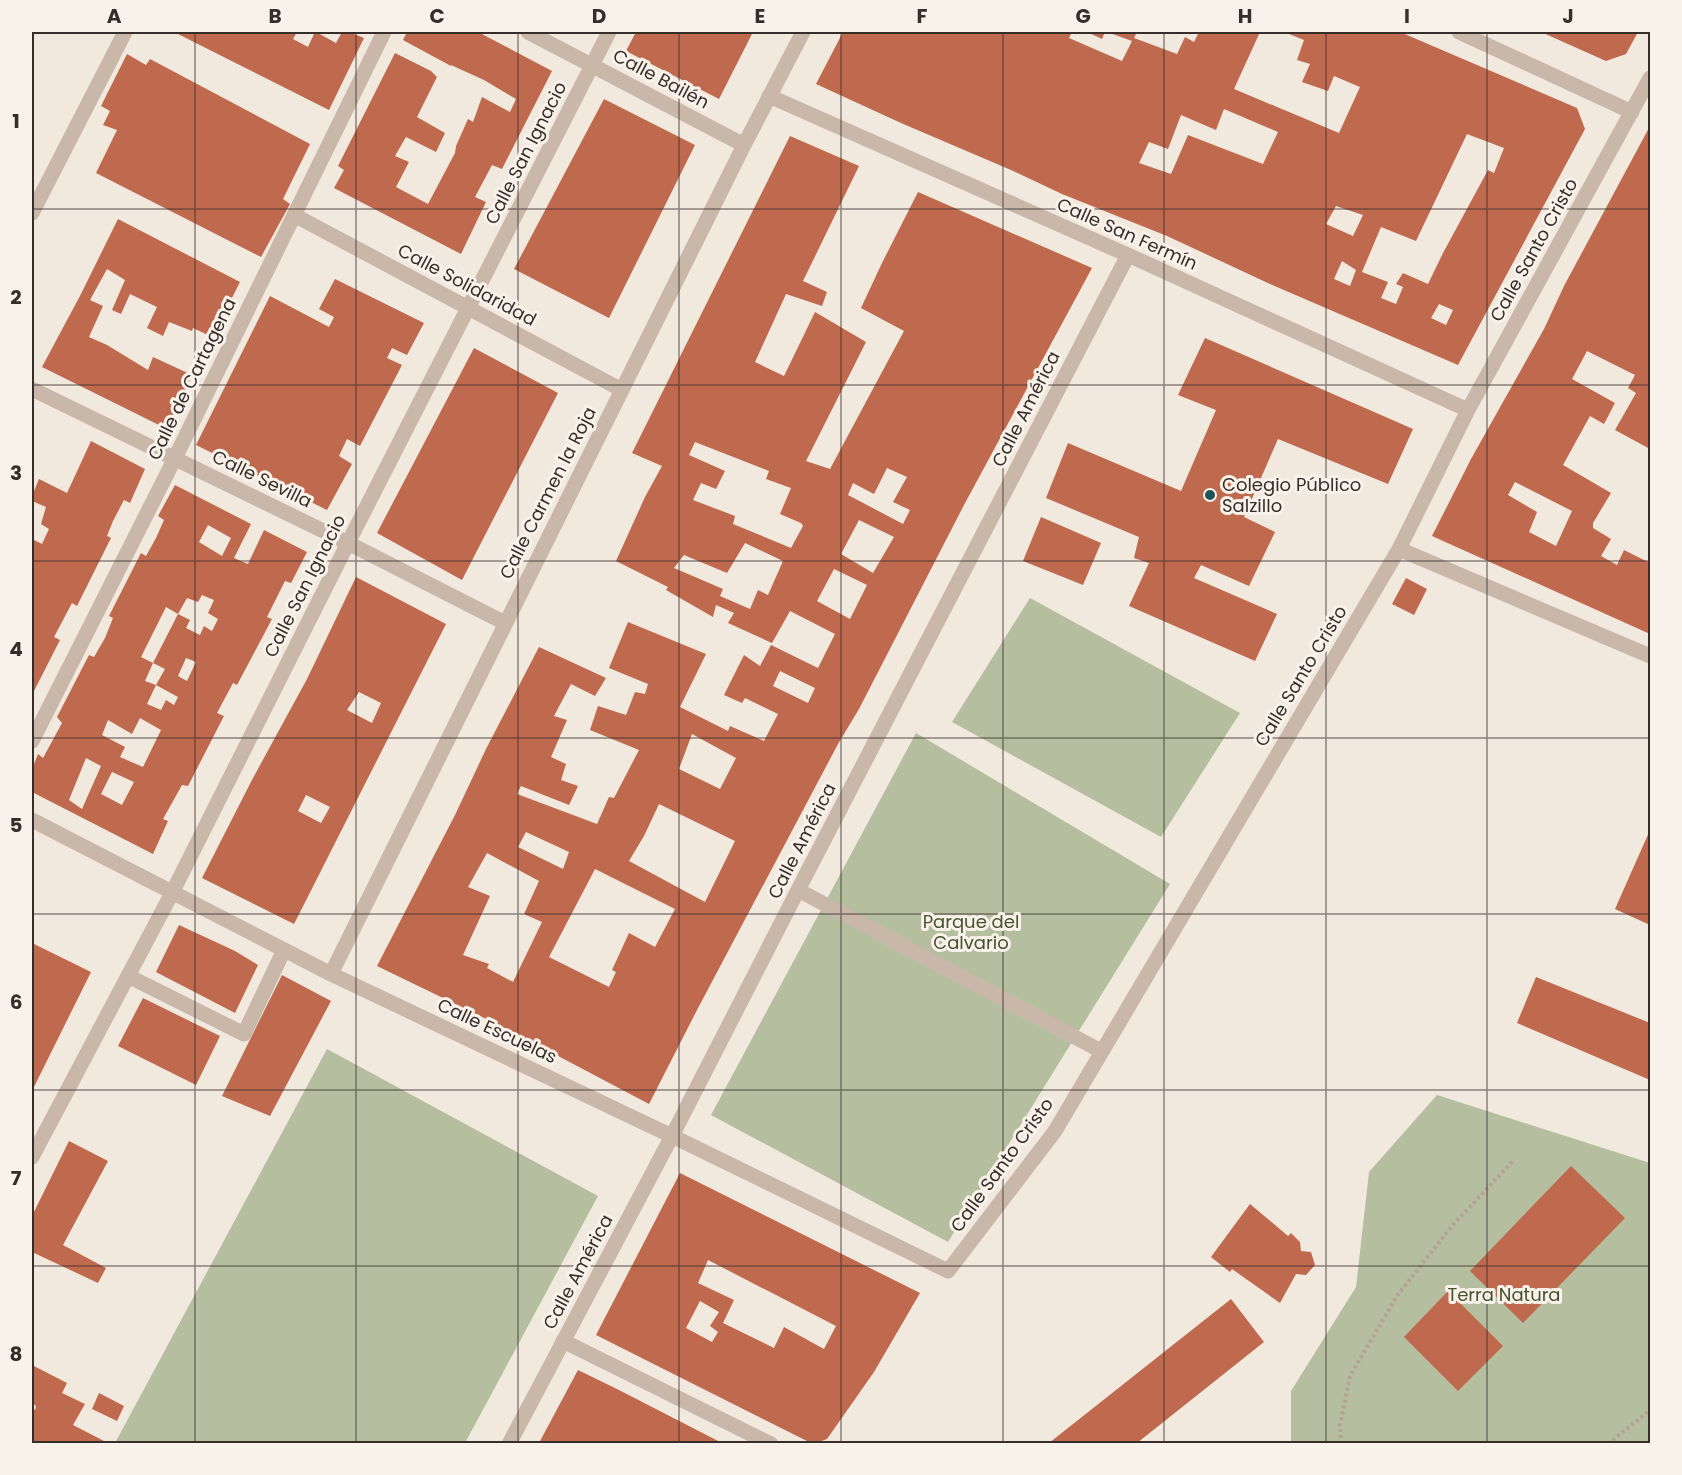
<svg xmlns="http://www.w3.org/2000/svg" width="1682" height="1475" font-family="Poppins,sans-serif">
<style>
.green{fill:#b5bf9f}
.building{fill:#bf694e;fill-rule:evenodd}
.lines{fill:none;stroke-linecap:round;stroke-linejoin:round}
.path{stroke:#b4a295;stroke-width:4;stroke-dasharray:3 3;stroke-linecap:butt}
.pedestrian{stroke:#c9b8aa;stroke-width:15}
.minor{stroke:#c9b8aa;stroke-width:15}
.grid{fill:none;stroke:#372e29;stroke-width:1.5;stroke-opacity:0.55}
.poi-dot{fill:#215356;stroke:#f9f2ea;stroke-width:2}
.labels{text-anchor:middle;stroke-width:6;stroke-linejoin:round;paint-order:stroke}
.street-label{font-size:18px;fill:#372e29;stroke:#f9f2ea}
.poi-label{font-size:18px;fill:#372e29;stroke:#f9f2ea;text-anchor:start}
.park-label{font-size:18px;fill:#46532f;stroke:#f9f2ea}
.neatline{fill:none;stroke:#372e29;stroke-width:2}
.grid-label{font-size:20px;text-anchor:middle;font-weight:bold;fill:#372e29}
</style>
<rect width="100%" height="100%" fill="#f1e8de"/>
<path class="green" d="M1030,598L1240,713L1161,837L952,722Z
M916,733L1170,884L948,1242L711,1115Z
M327,1049L598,1196L465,1443H115Z
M1437,1095L1650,1163V1443H1291V1391L1356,1287L1369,1172Z"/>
<path class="building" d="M174,32H297L293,39L308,47L314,34L311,32H316L336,43L342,32H349L364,38L329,110Z
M407,32H478L552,71L502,169L492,165L475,197L486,202L461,254L334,188L344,170L338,166L395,53L431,71L437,77L417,117L445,133L436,152L406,137L395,156L409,162L396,187L428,204L455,153L456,146L468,119L473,122L482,97L510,112L516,99L484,80L451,65V66L403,40Z
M636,32H753L719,99L626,51Z
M843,32H1072L1069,38L1122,61L1132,41L1107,32H1137L1134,38L1177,54L1185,37L1194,42L1199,32H1260L1234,89L1339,133L1360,87L1334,76L1328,91L1302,82L1310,64L1297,60L1304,40L1284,32H1400L1577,108L1585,129L1458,365L1270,284L1167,236L1062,194L1011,170L901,123L816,84ZM1224,109L1278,132L1263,164L1188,135L1171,174L1139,163L1149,142L1168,149L1181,115L1216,130ZM1467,134L1504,148L1494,173L1488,170L1443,253L1428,284L1403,273L1396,284L1403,287L1396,304L1381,298L1388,282L1362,272L1381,227L1416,241ZM1336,206L1363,215L1353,236L1326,224ZM1342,261L1356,270L1350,286L1334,279ZM1439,304L1453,310L1446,325L1431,318Z
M1087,32H1105L1102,39Z
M1541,32H1638L1626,54L1606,61Z
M127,54L146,65L150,59L310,144L283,199L290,204L261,257L96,173L117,130L103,125L110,111L101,106Z
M604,99L695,145L609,318L514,269Z
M1650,126V449L1615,430L1636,393L1628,388L1635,375L1587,351L1572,379L1615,403L1604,424L1590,416L1563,465L1611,493L1593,523V528L1611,539L1601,556L1617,565L1624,550L1650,563V634L1432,536L1471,459L1544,329L1564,286ZM1515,482L1572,511L1556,546L1529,532L1537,512L1508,495Z
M790,136L859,166L803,281L827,292L822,306L786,294L755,362L784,376L815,312L866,342L806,461L830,469L904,331L861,308L882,263L918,192L1092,268L964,505L859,709L838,744L697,1010L649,1104L509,1030L377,966L455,815L486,749L539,647L606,678L595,696L571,684L554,716L567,720L551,757L566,764L561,780L578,786L569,805L521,786L517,794L597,824L609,797L614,798L639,750L590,730L598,706L626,715L635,692L645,694L648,684L609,668L628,622L706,654L680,707L728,731L730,726L764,741L778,714L745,698L742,703L724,695L744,655L760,666L771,645L818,668L835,634L790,611L772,643L728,623L734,613L716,605L713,617L666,590L668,587L616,561L645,497L662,466L632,453ZM695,442L769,471L766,479L791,488L780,514L801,523L803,526L791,548L733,524L735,516L693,500L701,483L716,489L725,471L689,455ZM887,468L907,477L893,502L910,510L903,524L848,495L853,483L874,494ZM859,520L894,537L873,573L841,554ZM745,543L783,561L768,595L758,590L750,609L720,596L723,589L674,568L684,555L727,573ZM834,569L867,585L850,619L817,601ZM780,671L815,688L808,703L773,686ZM692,734L736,758L720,789L679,769ZM659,804L735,841L705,902L629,861L644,836ZM526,832L569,852L563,869L518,847ZM487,853L539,881L524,914L542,922L513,982L487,968L489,964L463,955L490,896L468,887ZM595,869L675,909L655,947L629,933L612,970L616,972L609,987L549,957Z
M118,219L240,282L212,337L193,328L192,331L169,322L163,336L147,328L157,307L130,294L121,314L112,310L125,280L107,269L90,300L103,306L89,337L107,345L148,370L153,357L192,375L167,429L42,367L81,294Z
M335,279L424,323L407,355L392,348L387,358L402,365L360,446L347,439L339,456L352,464L327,510L196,445L270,296L329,327L334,317L319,309Z
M1205,338L1413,429L1388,484L1278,439L1244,517L1275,532L1249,586L1201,565L1194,578L1277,614L1255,661L1129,606L1149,563L1134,558L1139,537L1046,498L1068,443L1181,491L1216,410L1178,395Z
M474,348L558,393L462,580L377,533Z
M91,441L145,469L130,503L124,500L113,521L107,536L111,538L77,606L72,603L54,637L60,640L32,695V539L42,544L49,529L41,524L46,507L32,501V496L39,479L67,493Z
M175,485L251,524L234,558L248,564L264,530L307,552L291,583L285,581L267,617L272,619L237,685L233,683L217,713L224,716L188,786L182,785L163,819L168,821L153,854L32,792V769L38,754L43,758L62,723L57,717L89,655L94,657L105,638L113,618L109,616L141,553L146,556L156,538L164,520L158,516ZM208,525L231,538L222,556L199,542ZM202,595L214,600L208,613L218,619L212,631L204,626L200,635L186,628L190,620L178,614L153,663L141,657L166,607L178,614L187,598L198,602ZM186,658L196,662L187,681L178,676ZM153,663L165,669L156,685L145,681ZM156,685L178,697L174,705L166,700L161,710L147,704ZM140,718L161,730L143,767L120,757L125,747L102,735L108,720L132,734ZM86,758L101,766L82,809L69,800ZM112,772L134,782L122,805L101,794Z
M1041,517L1101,543L1083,585L1023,561Z
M356,577L446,624L294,924L202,878L253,778L307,679ZM359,692L381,703L372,723L347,710ZM306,795L330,807L321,823L298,811Z
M1406,578L1427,589L1414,615L1392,604Z
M1650,830V925L1615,909Z
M179,925L235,951L258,965L235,1013L156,972Z
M32,943L91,972L32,1091Z
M282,975L331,1001L270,1116L222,1096Z
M1536,977L1650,1023V1080L1517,1023Z
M143,998L220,1036L196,1085L118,1046Z
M69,1141L108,1161L63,1245L106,1268L98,1283L32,1252V1216Z
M1571,1166L1625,1218L1523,1323L1470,1271Z
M680,1173L920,1293L874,1372L827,1439L816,1443H811L596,1335ZM708,1260L836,1326L824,1349L784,1327L774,1348L723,1323L734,1300L698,1283ZM700,1301L719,1312L710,1326L718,1332L712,1342L686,1328Z
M1250,1204L1288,1236L1291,1233L1300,1242L1301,1251L1311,1252L1315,1265L1306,1275L1296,1274L1280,1303L1232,1269L1230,1272L1211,1257Z
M1448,1291L1503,1346L1458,1391L1404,1337Z
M1231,1299L1264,1342L1137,1443H1049Z
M32,1365L67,1383L62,1393L85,1404L73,1425L104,1441L103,1443H32V1408L35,1410L36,1406L32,1403Z
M578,1370L619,1390L722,1443H539Z
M99,1393L124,1406L117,1421L92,1409Z"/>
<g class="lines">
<path class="path" d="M1341,1444L1340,1425L1350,1376L1397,1296L1452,1226L1514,1160
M1608,1444L1650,1410"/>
<path class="pedestrian" d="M32,213L125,32"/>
<path class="minor" d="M528,32L744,145
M1459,32L1632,112
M769,96L1128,255L1468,410
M294,215L622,390
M32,389L348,543L505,623
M1399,549L1650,656
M32,741L175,458L384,32
M32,820L331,974L672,1136L948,1271L1055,1131L1399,549L1468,410L1650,78
M798,890L1101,1051
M331,974L744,145L803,32
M128,976L244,1034L284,950
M32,1157L172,893L348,543L609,32
M563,1341L771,1444
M509,1444L672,1136L798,890L1128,255"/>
</g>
<path class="grid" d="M195,32V1444M356,32V1444M518,32V1444M679,32V1444M841,32V1444M1003,32V1444M1164,32V1444M1326,32V1444M1487,32V1444M32,209H1650M32,385H1650M32,561H1650M32,738H1650M32,914H1650M32,1090H1650M32,1266H1650"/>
<circle class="poi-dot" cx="1210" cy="495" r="6"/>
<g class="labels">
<g class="street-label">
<text transform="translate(661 79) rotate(28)" y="6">Calle Bailén</text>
<text transform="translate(526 153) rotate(-63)" y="6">Calle San Ignacio</text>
<text transform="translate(1127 234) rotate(24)" y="6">Calle San Fermín</text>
<text transform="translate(1534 250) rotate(-61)" y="6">Calle Santo Cristo</text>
<text transform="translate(467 285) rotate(28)" y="6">Calle Solidaridad</text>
<text transform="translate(192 379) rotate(-64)" y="6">Calle de Cartagena</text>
<text transform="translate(1026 409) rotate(-63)" y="6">Calle América</text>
<text transform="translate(262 479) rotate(26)" y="6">Calle Sevilla</text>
<text transform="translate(548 493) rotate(-63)" y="6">Calle Carmen la Roja</text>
<text transform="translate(305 586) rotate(-63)" y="6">Calle San Ignacio</text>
<text transform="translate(1301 676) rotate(-59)" y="6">Calle Santo Cristo</text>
<text transform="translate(802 841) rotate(-63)" y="6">Calle América</text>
<text transform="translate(497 1031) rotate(25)" y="6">Calle Escuelas</text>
<text transform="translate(1002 1165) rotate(-54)" y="6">Calle Santo Cristo</text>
<text transform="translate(578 1272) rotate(-62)" y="6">Calle América</text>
</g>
<g class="poi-label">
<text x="1222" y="491">Colegio Público<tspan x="1222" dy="21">Salzillo</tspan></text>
</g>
<g class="park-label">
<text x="971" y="928">Parque del<tspan x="971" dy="21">Calvario</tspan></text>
<text x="1504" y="1301">Terra Natura</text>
</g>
</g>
<rect width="1682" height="1475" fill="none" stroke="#f9f2ea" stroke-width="66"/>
<rect x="33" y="33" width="1616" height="1409" class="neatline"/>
<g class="grid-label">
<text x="114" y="23">A</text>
<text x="275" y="23">B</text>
<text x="437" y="23">C</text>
<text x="599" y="23">D</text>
<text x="760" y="23">E</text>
<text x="922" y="23">F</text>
<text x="1083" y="23">G</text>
<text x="1245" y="23">H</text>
<text x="1407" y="23">I</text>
<text x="1568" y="23">J</text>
<text x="16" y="128">1</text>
<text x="16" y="304">2</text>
<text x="16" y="480">3</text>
<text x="16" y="656">4</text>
<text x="16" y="832">5</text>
<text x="16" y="1009">6</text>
<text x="16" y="1185">7</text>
<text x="16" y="1361">8</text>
</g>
</svg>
